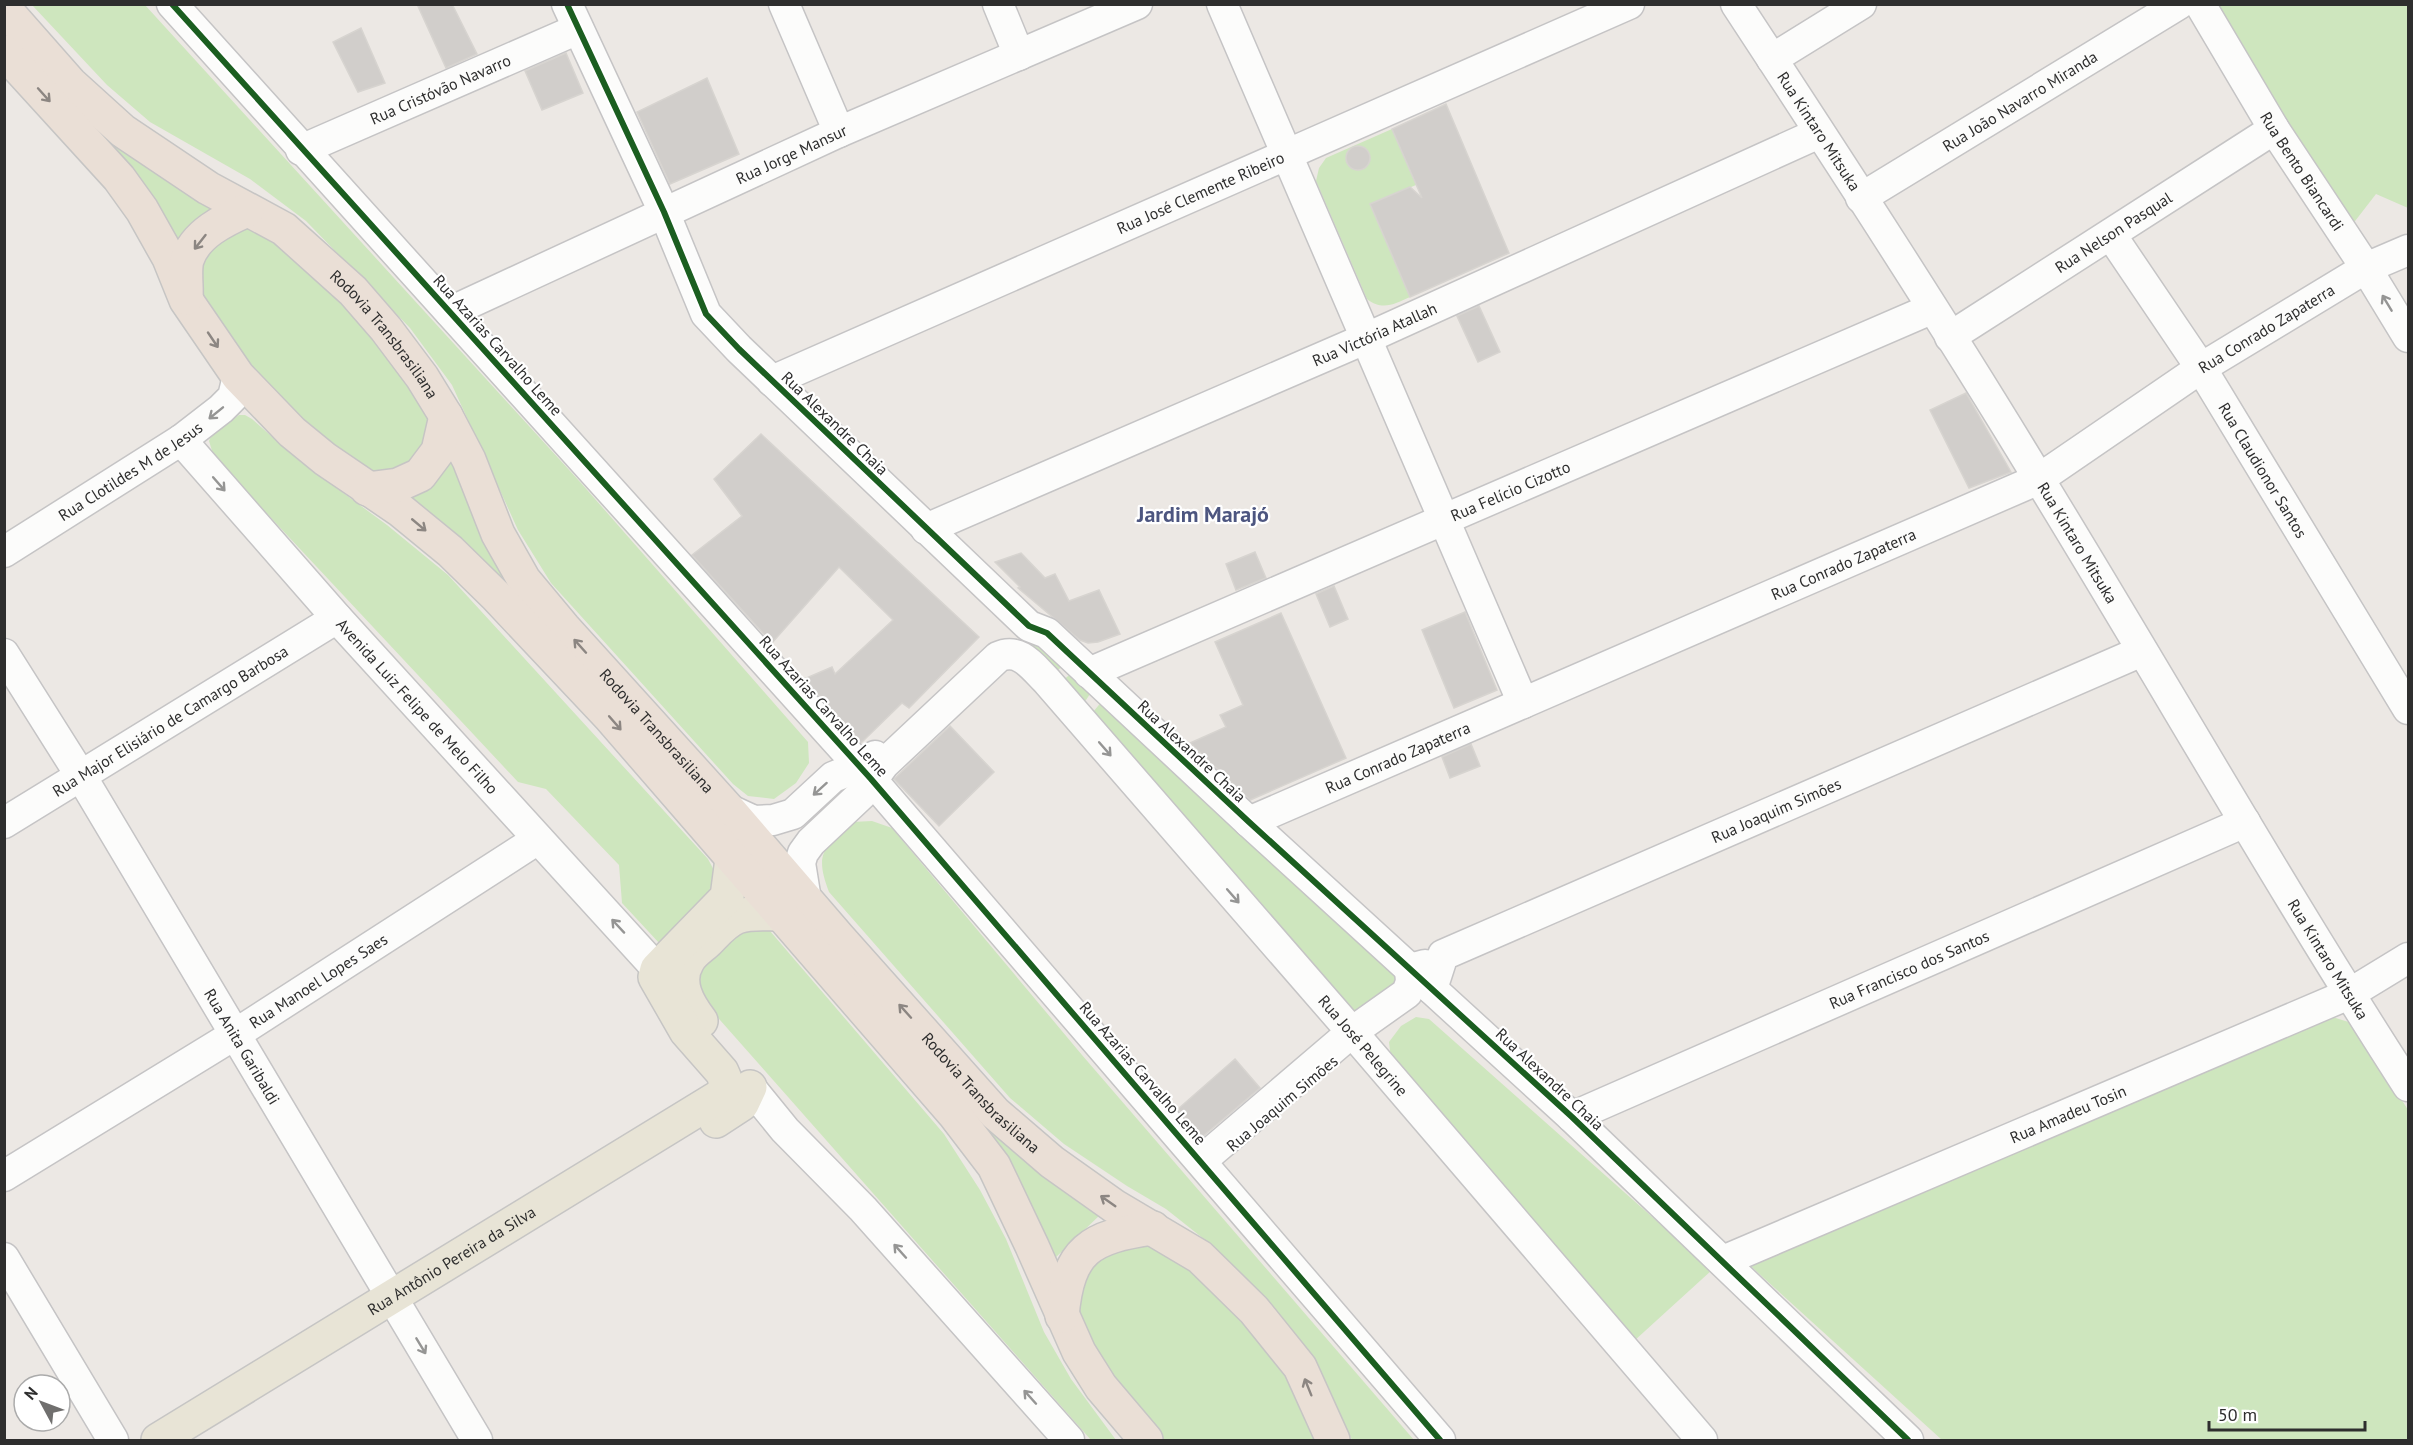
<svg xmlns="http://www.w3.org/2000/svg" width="2413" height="1445" font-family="'PT Sans',sans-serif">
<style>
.green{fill:#cee6be}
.building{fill:#d1cecb;stroke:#d7d4d0;stroke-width:1.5}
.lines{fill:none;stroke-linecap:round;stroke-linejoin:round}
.minor-casing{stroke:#c5c4c5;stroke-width:33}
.major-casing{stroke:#c6c5c4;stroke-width:36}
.highway-casing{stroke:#c6c5c4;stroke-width:36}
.minor{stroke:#fcfcfb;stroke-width:30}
.major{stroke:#e8e4d6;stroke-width:33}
.highway{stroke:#eadfd6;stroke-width:33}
.cycleway-casing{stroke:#fff;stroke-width:10}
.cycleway{stroke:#1b5e20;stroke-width:6}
.oneway{stroke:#8c8682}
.oneway2{stroke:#959594}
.labels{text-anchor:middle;stroke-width:4.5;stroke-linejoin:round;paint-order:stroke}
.street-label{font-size:16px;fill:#2e2e2e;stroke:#fff}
.district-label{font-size:22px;font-weight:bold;fill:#4d5680;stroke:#fff}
</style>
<rect width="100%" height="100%" fill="#ece8e4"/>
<path class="green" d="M32,5H145L581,483L808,742L809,763L796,783L774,799L748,796L733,784L551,583L518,530L452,385L410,328L306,221L250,179L150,122L107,85Z
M2211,5H2408V208L2376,194L2352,225Z
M63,93L218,207L176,248Z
M1392,129L1416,185L1370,204L1410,297C1395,304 1382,311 1367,299L1316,181L1319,168L1326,158Z
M228,226L267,230L379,334L438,429L415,468L377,481L270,399L194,295L205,244Z
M239,415H245L252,419L297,459L387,525L448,575L708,859C712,867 717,873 715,882C712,896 672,932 660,944L622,903L619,865L546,789L518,782L214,457L209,441L211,436Z
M449,452L525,600L401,493Z
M1031,633L1071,663L1059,669L1052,679L1023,652L1022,641Z
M1073,672L1092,691L1086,700L1081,703L1062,681Z
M1103,700L1402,980L1358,1019L1088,718Z
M872,821L892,828L1082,1055L1414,1440H1352L1312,1358L1264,1298L1214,1247L1166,1209L1127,1186L1064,1144L1010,1098L829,892C814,852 824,849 852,822Z
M752,928L770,931L944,1134L980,1190L1006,1239L1044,1332L1071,1379L1116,1440H1091L697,994L698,969L732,935Z
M2326,1015L2355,1024L2408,1110V1440H1942L1744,1260Z
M1416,1017L1429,1019L1712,1270L1634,1341L1391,1059L1389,1042L1401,1026Z
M970,1112L1101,1214L1054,1259Z
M1152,1242L1200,1272L1289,1374L1313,1425V1440H1157L1074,1318L1078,1280L1096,1255Z"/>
<path class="building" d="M417,4H452L477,54L446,68Z
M361,28L385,83L358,92L333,42Z
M566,53L583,93L542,110L525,71Z
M707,78L739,154L670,184L637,112Z
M1446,104L1509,253L1410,297L1370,204L1410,187L1422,198L1392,129Z
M1346 158a12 12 0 1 1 24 0a12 12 0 1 1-24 0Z
M1479,306L1500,352L1478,362L1457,316Z
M1966,393L2011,472L1969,488L1930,410Z
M761,434L979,637L909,708L902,703L861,743L804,679L832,667L835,674L893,620L839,567L772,643L692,555L742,516L714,479Z
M1255,552L1266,578L1236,590L1226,564Z
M1021,553L1045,578L1055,574L1069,601L1099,590L1120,634L1098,642L1088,643L1080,640L1018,588L1020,587L995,562Z
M1334,586L1348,619L1330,627L1316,594Z
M1465,612L1497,690L1454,708L1422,630Z
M1281,613L1346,758L1250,800L1190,743L1226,727L1220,715L1243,705L1215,642Z
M950,726L994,772L939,826L894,779Z
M1471,744L1480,766L1450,778L1442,757Z
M1235,1059L1260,1088L1202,1137L1178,1109Z"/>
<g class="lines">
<g class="minor-casing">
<g id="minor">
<path d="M172,4L871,779L1440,1440"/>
<path d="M567,4L664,212L706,314L739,349L1029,626L1047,633L1249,822L1572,1117L1908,1440"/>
<path d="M784,4L839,132"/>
<path d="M998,4L1019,55"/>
<path d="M1222,4L1523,703"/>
<path id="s1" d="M1736,4C1839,161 1942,319 2039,479C2163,681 2280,888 2408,1086"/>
<path id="s2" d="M2200,4L2274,129L2366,268L2408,337"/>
<path d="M1772,59L1861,4"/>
<path id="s3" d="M301,150L578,29"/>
<path id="s4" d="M1861,198L2179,4"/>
<path id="s5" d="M2111,235L2201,368L2408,709"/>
<path id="s6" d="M450,312L839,132L1137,4"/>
<path id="s7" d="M1950,337L2274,129"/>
<path id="s8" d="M772,381L1629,4"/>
<path id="s9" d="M181,440L337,618L657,969"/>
<path id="s10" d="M926,529L1367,338L1819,133"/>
<path id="s11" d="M4,552L181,440L221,409L233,397L238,376"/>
<path id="s12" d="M4,654L81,776L477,1440"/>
<path id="s13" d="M1089,673L1931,309"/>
<path d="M728,809L754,821L773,820L793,814L833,777L860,766L875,756"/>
<path id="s14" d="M1249,822L2039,479L2201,368L2366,268L2408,250"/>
<path id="s15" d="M4,823L337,618"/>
<path id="s16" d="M806,900L800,863L803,853L811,842L862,794L884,764L998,657C1019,647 1032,666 1046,680L1358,1039L1702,1440"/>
<path id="s17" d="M1432,989L1443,955L2142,651"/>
<path d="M750,1087L785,1130L863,1209L1069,1440"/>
<path id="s18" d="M1572,1117L2245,822"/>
<path d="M1201,1161L1352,1032L1407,993L1411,982L1410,969L1425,965"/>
<path id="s19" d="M4,1176L234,1035L538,839"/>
<path d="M4,1258L113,1440"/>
<path id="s20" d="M1723,1261L2349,994L2408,958"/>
</g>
</g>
<g class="major-casing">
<g id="major">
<path d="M701,1021C688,1004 675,982 688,961C692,953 702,947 708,941C717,932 725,922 737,917C750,912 766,914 779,914"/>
<path d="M716,1121L742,1104L750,1087"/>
<path id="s21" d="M158,1440L725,1093V1079L722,1072L686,1031L655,977L657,969L727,897L732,859"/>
</g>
</g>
<g class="highway-casing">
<g id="highway">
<path id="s22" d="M4,8L70,83L123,131L208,188L284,229L353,291L386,329L422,377L446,416L469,460L498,534L524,580L564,628L728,809L839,938L995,1113L1052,1162L1114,1206L1200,1257L1254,1310L1300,1367L1333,1440"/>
<path d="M4,52L119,178L142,210L169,258L186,300L238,376L292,432L325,459L400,510L450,551L496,596L610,717L955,1115L994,1166L1032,1246L1079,1352L1101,1387L1146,1440"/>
<path d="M186,298C187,287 184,271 187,260C195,234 224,220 247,210"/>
<path d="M367,489L398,485L420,475L438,451L446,416"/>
<path d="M1062,1316C1068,1249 1090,1237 1153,1228"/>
</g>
</g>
<use href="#minor" class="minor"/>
<use href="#major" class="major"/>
<use href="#highway" class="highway"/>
<g class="cycleway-casing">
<path id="cycleway" d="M172,4L871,779L1440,1440
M567,4L664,212L706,314L739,349L1029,626L1047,633L1249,822L1572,1117L1908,1440"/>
</g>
<use href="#cycleway" class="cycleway"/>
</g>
<defs><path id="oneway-shaft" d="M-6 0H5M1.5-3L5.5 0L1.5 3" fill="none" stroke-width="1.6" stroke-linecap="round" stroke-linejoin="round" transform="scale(1.5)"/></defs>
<g class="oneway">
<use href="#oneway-shaft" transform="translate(44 95) rotate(48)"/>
<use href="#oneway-shaft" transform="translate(200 242) rotate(128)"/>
<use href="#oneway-shaft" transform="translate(213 340) rotate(56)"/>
<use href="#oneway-shaft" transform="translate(419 525) rotate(40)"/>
<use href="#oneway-shaft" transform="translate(580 646) rotate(-132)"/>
<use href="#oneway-shaft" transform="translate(615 723) rotate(49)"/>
<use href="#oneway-shaft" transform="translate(905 1011) rotate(-132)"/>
<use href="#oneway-shaft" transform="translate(1108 1201) rotate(-145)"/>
<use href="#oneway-shaft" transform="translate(1308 1387) rotate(-112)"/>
</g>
<g class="oneway2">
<use href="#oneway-shaft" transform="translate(2387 303) rotate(-121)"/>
<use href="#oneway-shaft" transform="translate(216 413) rotate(141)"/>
<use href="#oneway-shaft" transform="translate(219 484) rotate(49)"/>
<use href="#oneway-shaft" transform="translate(1105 749) rotate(49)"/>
<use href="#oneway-shaft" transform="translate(820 789) rotate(138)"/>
<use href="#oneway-shaft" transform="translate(1233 896) rotate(49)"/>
<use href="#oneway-shaft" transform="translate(618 926) rotate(-133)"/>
<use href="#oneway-shaft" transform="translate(900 1251) rotate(-132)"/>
<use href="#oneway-shaft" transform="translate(421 1346) rotate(59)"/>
<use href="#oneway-shaft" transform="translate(1030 1397) rotate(-132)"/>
</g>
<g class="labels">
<g class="street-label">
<text dy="6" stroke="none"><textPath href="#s3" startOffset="152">Rua Cristóvão Navarro</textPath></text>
<text dy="6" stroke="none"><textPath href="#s4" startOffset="186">Rua João Navarro Miranda</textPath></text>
<text dy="6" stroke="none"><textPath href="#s1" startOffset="152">Rua Kintaro Mitsuka</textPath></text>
<text dy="6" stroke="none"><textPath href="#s6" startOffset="376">Rua Jorge Mansur</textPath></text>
<text dy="6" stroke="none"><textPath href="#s2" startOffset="196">Rua Bento Biancardi</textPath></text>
<text dy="6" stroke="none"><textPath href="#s8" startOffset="468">Rua José Clemente Ribeiro</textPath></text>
<text dy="6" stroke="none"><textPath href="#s7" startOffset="194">Rua Nelson Pasqual</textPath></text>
<text dy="6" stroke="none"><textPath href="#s14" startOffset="1134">Rua Conrado Zapaterra</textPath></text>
<text dy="6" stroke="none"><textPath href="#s22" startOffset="506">Rodovia Transbrasiliana</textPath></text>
<text dy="6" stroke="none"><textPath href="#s10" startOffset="489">Rua Victória Atallah</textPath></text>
<text transform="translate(498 345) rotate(48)" y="6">Rua Azarias Carvalho Leme</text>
<text transform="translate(835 423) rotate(44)" y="6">Rua Alexandre Chaia</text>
<text dy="6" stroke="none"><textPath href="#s5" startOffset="280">Rua Claudionor Santos</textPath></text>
<text dy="6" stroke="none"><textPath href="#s11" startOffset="150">Rua Clotildes M de Jesus</textPath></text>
<text dy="6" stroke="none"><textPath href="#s13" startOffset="459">Rua Felício Cizotto</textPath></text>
<text dy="6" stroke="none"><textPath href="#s1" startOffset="638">Rua Kintaro Mitsuka</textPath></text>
<text dy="6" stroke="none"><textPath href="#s14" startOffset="648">Rua Conrado Zapaterra</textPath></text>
<text dy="6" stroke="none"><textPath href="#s9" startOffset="356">Avenida Luiz Felipe de Melo Filho</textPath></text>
<text transform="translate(824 706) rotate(48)" y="6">Rua Azarias Carvalho Leme</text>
<text dy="6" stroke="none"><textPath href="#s15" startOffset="195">Rua Major Elisiário de Camargo Barbosa</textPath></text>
<text dy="6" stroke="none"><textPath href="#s22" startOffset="992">Rodovia Transbrasiliana</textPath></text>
<text transform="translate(1192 751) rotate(43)" y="6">Rua Alexandre Chaia</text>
<text dy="6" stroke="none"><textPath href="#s14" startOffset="162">Rua Conrado Zapaterra</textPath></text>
<text dy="6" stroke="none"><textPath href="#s17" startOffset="399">Rua Joaquim Simões</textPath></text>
<text dy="6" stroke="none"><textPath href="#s1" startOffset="1124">Rua Kintaro Mitsuka</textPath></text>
<text dy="6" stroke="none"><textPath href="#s18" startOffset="368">Rua Francisco dos Santos</textPath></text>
<text dy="6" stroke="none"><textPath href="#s19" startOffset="370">Rua Manoel Lopes Saes</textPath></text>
<text dy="6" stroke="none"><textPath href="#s16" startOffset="867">Rua José Pelegrine</textPath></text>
<text dy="6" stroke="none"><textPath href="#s12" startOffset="459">Rua Anita Garibaldi</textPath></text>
<text transform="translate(1143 1073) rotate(49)" y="6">Rua Azarias Carvalho Leme</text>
<text transform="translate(1550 1079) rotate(43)" y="6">Rua Alexandre Chaia</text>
<text dy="6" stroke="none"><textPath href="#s22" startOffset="1478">Rodovia Transbrasiliana</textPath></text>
<text transform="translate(1282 1103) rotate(-40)" y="6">Rua Joaquim Simões</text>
<text dy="6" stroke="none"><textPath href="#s20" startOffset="375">Rua Amadeu Tosin</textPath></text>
<text dy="6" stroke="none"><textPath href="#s21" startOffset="344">Rua Antônio Pereira da Silva</textPath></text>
</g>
<g class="district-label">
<text x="1203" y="522">Jardim Marajó</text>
</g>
</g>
<rect width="2413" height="1445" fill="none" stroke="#2e2e2e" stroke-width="12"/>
<g transform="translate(42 1403) rotate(311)"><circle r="28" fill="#ffffff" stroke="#ababab" stroke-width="1.5"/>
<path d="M0-4.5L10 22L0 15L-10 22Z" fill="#706f6e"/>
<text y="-9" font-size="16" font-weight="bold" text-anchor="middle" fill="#2e2e2e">N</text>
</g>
<path d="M2209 1421v9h156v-9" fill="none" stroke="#2e2e2e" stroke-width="3"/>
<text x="2218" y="1421" font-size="18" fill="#2e2e2e" stroke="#ffffff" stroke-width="4.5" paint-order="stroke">50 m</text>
</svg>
